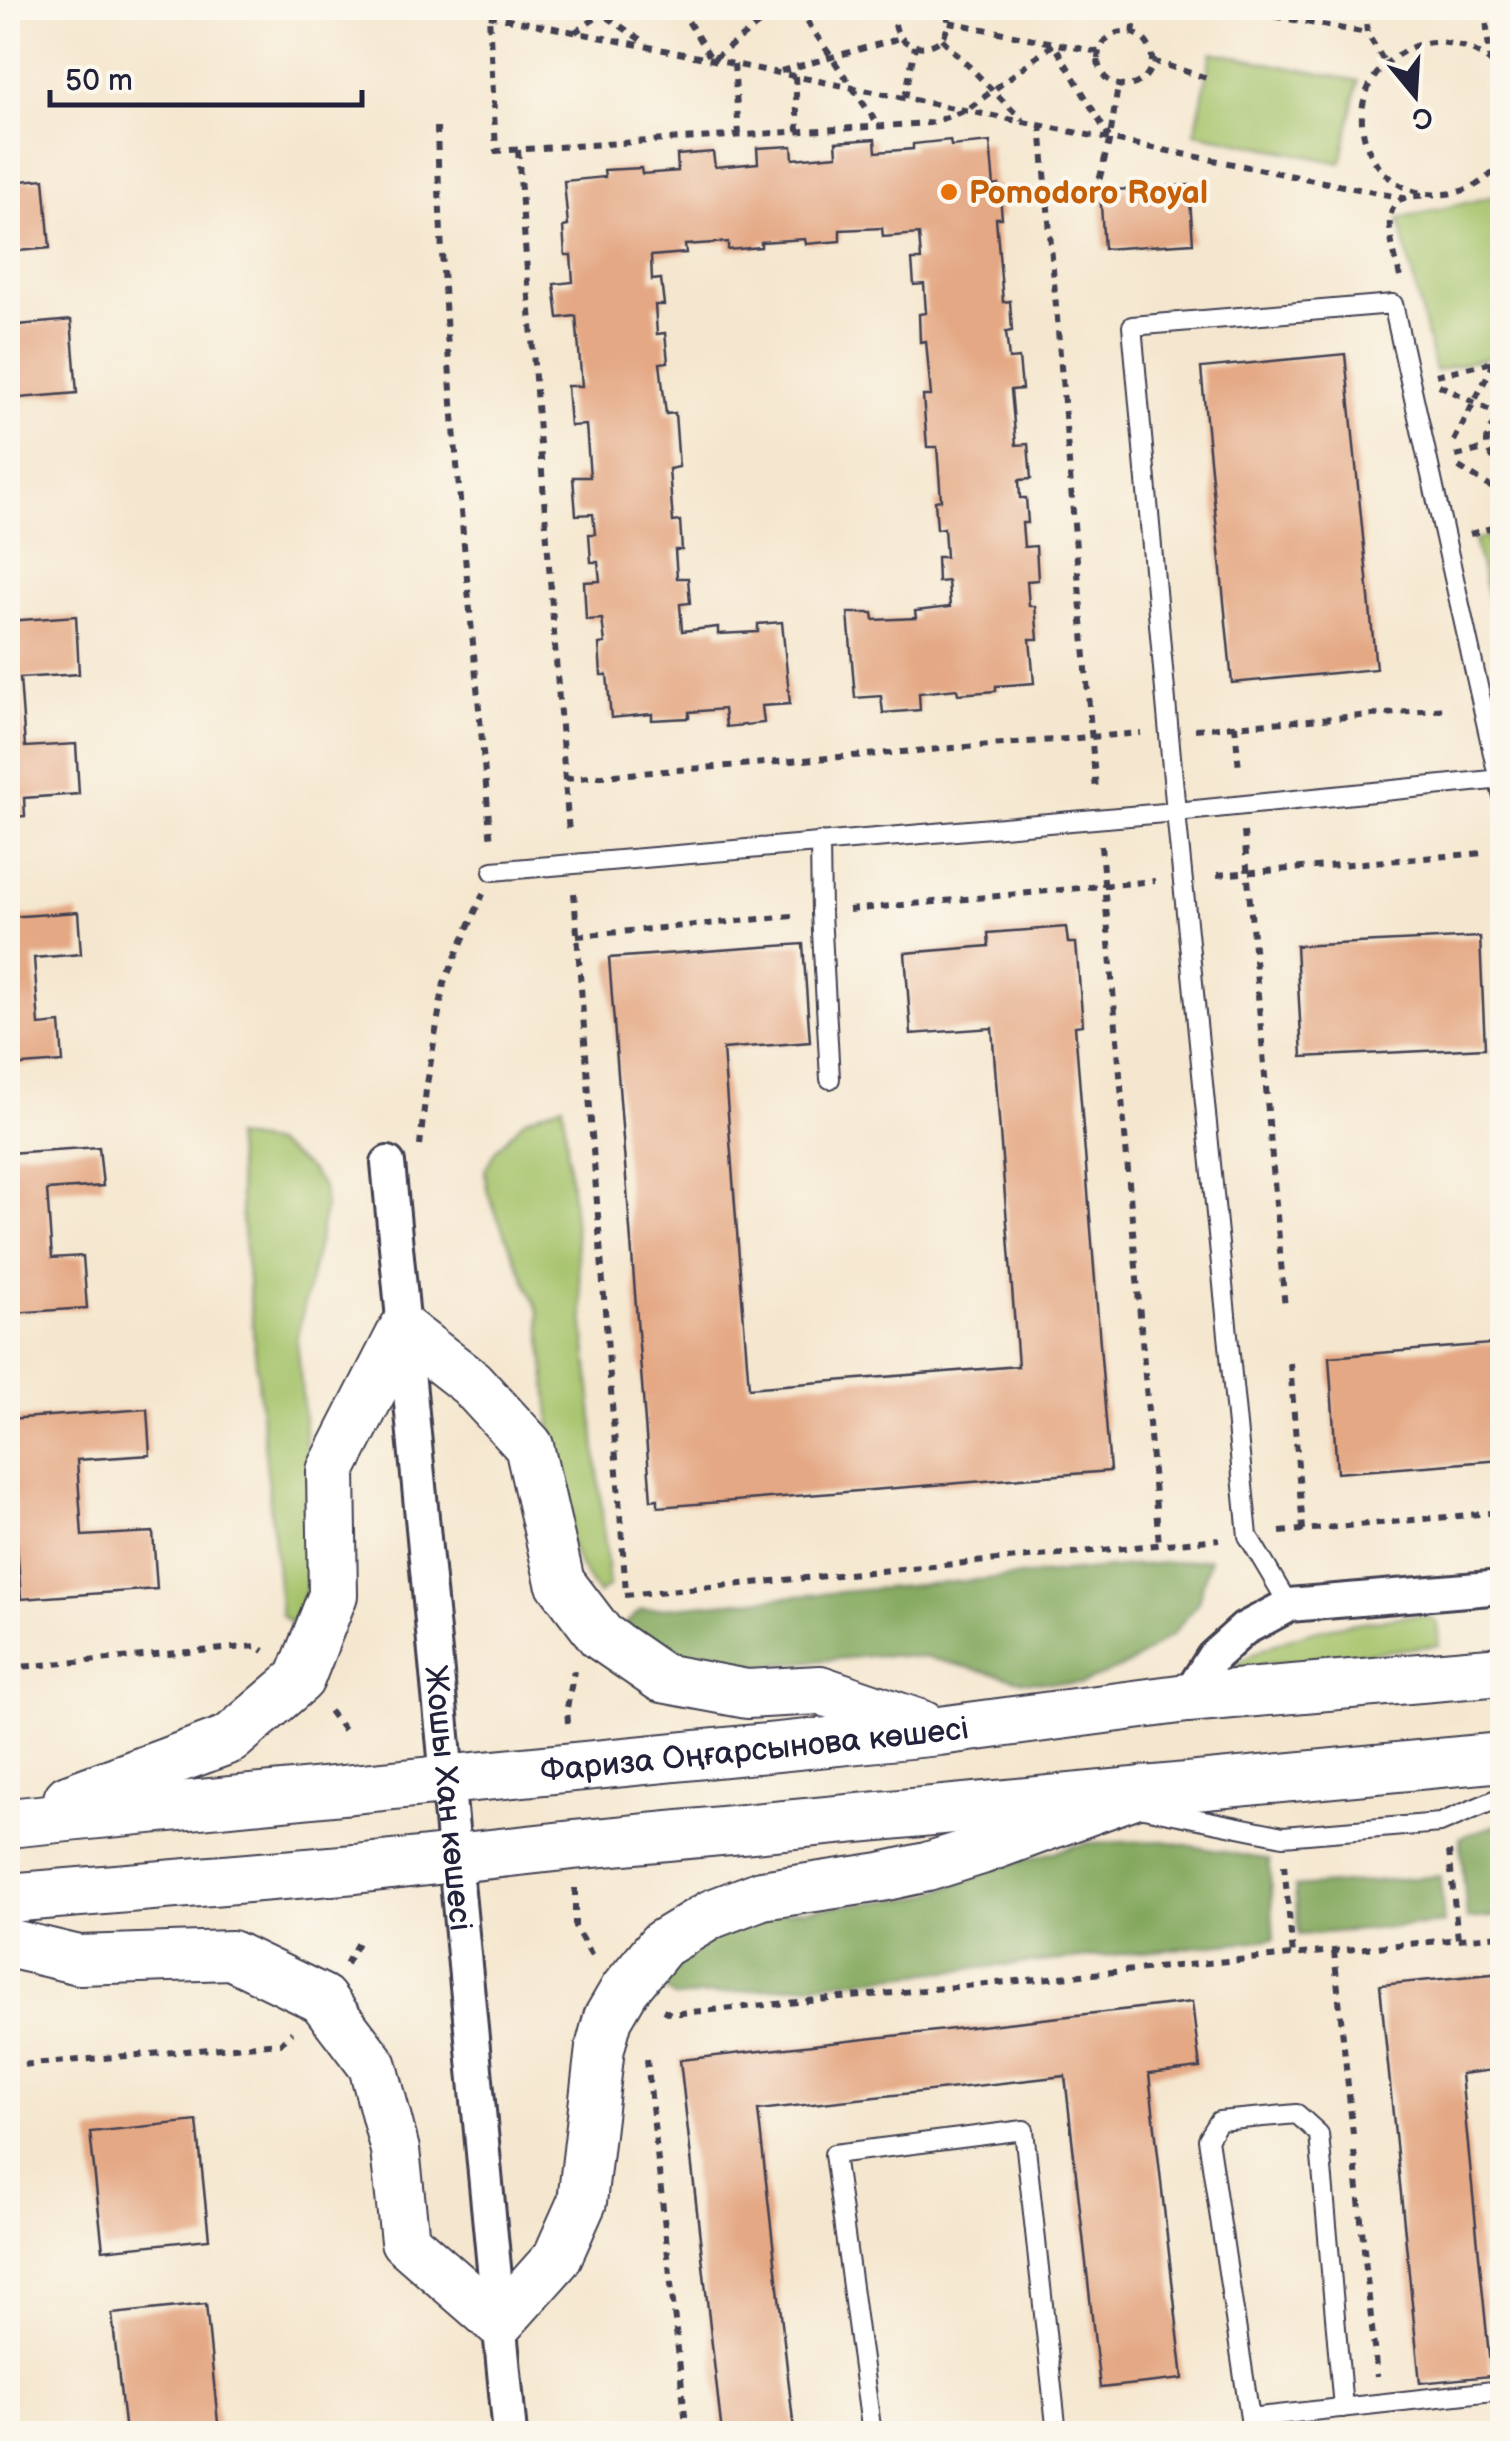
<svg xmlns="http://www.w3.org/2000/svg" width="1510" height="2441" font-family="'Balsamiq Sans',sans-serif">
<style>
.green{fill:#a4c269;stroke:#637252;stroke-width:2.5}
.forest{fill:#83a85d;stroke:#52654c;stroke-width:2.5}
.building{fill:#e4a884}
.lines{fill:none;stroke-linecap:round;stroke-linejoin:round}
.lane-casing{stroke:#424051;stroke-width:22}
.street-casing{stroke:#424051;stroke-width:38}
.secondary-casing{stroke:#424051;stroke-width:52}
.path{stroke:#424051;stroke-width:6;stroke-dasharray:8 8;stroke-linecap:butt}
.lane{stroke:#fff;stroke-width:18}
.street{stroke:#fff;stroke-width:32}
.secondary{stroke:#fff;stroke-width:48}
.food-dot{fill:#e8710a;stroke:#fbf7ec;stroke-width:4}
.labels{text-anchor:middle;stroke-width:8;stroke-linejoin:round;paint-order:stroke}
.food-label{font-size:32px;font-weight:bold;fill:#c56008;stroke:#fbf7ec;text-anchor:start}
.street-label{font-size:32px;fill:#22223b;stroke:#fbf7ec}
</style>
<rect width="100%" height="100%" fill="#fbf7ec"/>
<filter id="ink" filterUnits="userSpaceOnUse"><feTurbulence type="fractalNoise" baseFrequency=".01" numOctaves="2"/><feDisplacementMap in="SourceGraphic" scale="20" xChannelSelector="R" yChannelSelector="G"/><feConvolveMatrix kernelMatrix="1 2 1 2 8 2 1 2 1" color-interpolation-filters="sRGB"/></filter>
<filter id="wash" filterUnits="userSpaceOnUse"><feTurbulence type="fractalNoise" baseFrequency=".0048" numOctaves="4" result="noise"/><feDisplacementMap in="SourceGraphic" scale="40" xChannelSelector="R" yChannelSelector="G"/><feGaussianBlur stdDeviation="2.25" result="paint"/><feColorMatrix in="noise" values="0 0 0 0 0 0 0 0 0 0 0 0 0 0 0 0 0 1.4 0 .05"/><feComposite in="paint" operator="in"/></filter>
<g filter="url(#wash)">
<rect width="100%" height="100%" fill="#f5e7cf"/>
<path class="green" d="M1212,52L1358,81L1341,163L1195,133Z
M1502,194V354L1435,371L1399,219Z
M1502,533V652L1474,540Z
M563,1104L609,1586L598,1594L577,1561L561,1519L539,1312L497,1216L487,1190L485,1170L496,1150L525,1119Z
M234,1137L274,1144L309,1169L323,1187L325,1207L320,1234L297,1337L315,1545L307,1589L293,1624L281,1615Z
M1424,1615L1437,1622L1439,1645L1229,1669C1287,1628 1356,1621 1424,1615Z"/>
<path class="forest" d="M1210,1559L1198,1602L1173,1634L1130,1664L1081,1684L1024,1681L929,1658L880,1655L753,1667L705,1664L661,1650L625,1624L641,1610Z
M1502,1823V1916L1467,1919L1460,1837Z
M1164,1841L1269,1860L1274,1939L675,1998L653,1979L679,1954L772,1913L922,1897L1003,1866L1086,1843Z
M1440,1876L1444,1923L1299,1935L1295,1887Z"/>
<g id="blocks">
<path class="building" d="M875,139L876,152L913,149V144L950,140L951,146L990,142L994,186L999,185L1002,218H996L1003,302L1010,301L1012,331L1006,332L1009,359L1019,358L1022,389L1011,390L1016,445L1028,444L1031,479L1019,480L1020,498H1026L1028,523H1022L1024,547L1036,546L1038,580L1027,581L1029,606H1035L1038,639H1030L1034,683L996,686V691L958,694L957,689L919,693L920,710L883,713L881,696L855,698L848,613H873L874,620L916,618L915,611L950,607L948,581L938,582L937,557H946L944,528L937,529L935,501L941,500L937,447H927L923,396H931L926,341L920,342L919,314L926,313L924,284L914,285L912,260H921L919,234L883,237L882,228L840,230V241L806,244L805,239L761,242V247L728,250V242L685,245L686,253L651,256L652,280L661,279L664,305H655L657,334L665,333L668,362L660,363L666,414L675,413L679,467L669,469L673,522L680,521L682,550H675L677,578H688L690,603L680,604L682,631L718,627V634L758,632V624L782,622L790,704L762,706L764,723L726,727L724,709L689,712V718L652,720V714L611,718L607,675H601L599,644L605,643L602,619L586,620L584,582L600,581L598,562H591L589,534H595L593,514L576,515L573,477H590L586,425L570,426L567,386H582L576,316L558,318L554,284L573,282L571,255H565L563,227L568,226L564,181L605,177L604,170L641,168L642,174L678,171L677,155L713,152L715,167L758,163L757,148L792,146L793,159L837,155L836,142Z
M44,179L50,248L8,252V182Z
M1189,185L1193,243L1104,249L1100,191Z
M71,320L77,393L8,399V326Z
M1345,354L1376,669L1232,683L1201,368Z
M76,616L79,674L20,678L25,747L76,744L79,794L24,798L25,816L8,817V621Z
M78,912L81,954L34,958L39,1025L60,1023L63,1062L8,1066V917Z
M1066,927L1068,943H1076L1083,1025L1075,1026L1110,1471L658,1507V1499L651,1500L609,958L803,944L810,1042L723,1049L749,1388L1018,1366L992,1028L911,1034L905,953L989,946L988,933Z
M1480,937L1485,1048L1302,1057L1296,946Z
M99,1147L103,1186L47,1190L52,1258L83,1256L87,1308L12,1313L8,1245V1153Z
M1502,1343V1460L1337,1473L1329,1357Z
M147,1409L150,1455L77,1460L82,1536L153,1532L157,1589L21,1599L8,1419Z
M1502,1973V2069L1461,2074L1491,2376L1420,2383L1380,1985Z
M1192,2002L1200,2068L1149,2074L1183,2379L1100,2388L1065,2076L758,2110L794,2430L764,2434H722L680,2060Z
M197,2121L209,2239L103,2250L90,2132Z
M206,2304L219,2433L125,2434L112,2314Z"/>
</g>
</g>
<g filter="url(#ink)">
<use href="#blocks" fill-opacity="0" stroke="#424051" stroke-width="2.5"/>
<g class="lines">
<g class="lane-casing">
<path id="lane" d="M820,842L821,913L830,1079
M493,871L1176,812L1502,779
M1289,1605L1248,1536L1176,812L1132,326L1393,304L1502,794
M1144,1808L1283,1836L1440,1823L1502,1797
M1250,2418L1502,2390
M872,2434L834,2154L1024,2130L1057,2434
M1251,2434L1250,2418L1208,2139L1219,2121L1297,2114L1319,2134L1343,2408"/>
</g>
<g class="street-casing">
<g id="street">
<path id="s1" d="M388,1163L510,2434"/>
<path d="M1187,1698L1213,1657L1244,1629L1289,1605L1502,1587"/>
</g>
</g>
<g class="secondary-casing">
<g id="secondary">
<path d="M68,1799L230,1739L300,1679L333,1595L331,1471L403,1330L471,1383L529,1446L560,1582L601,1636L662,1678L747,1694L820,1690L922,1725"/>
<path id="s2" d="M8,1823L939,1731L1187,1698L1502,1671"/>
<path d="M8,1898L355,1869L573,1845L1502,1757"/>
<path d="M8,1943L79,1960L231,1955L322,1999L373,2066L395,2150L405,2241L499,2323L557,2258L582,2202L600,2048L608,2018L625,1989L662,1944L712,1914L762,1895L881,1877L927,1867L981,1850L1145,1790"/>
</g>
</g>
<path class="path" d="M496,8L489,15L496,151L930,123L967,110L1054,44L1109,137
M594,8L647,44
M680,8L712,60L780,8
M798,8L878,125
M858,8L895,13
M897,8C881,59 962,60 946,8
M1227,8L1367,33
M1365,8L1367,33L1385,63
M1485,8L1490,61
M489,15L1403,198
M949,22L1098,52
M1098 59a27 27 0 1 1 54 0a27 27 0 1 1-54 0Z
M575,32L611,8
M1133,33L1137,8
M942,39L1022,120
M1152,61L1207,78
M734,64L739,135
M781,71L901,38
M795,76L798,131
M1502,77C1489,53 1463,44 1437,42C1422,42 1407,48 1395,57C1330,101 1368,202 1445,194C1469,192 1490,180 1502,160
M905,98L915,46
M1041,124L1096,791
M437,127C443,366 471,605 491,844
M518,150L569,834
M1047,197L1096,193L1110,138L1118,86
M1400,277C1396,257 1378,211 1402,199C1408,196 1420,196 1427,195
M1436,375L1502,360
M1439,385L1502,416C1482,431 1482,453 1502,467
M1454,441L1495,361L1502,367
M1456,456L1487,448
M1459,467L1502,494
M1470,534L1502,525
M1235,725L1239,770
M1195,729L1448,709
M565,779L1141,733
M1244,832L1285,1309
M1101,846L1159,1544
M1217,875L1484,853
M574,893L626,1593
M849,910L1155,881
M577,936L792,916
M420,1146L426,1090L444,983L483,894
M1290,1363L1303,1530
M1280,1532L1502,1512
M625,1595L1219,1539
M8,1668L257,1646L264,1651
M329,1711L344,1730
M568,1723L567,1708L574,1671
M1449,1851L1458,1939
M1284,1865L1293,1955
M575,1888V1927L594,1960
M1334,1951L1353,2134
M346,1964L360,1939
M663,2010L671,2014L1502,1935
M647,2059L687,2434
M8,2066L281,2043L292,2032
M1354,2151L1377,2377"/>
<use href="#lane" class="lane"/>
<use href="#street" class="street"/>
<use href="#secondary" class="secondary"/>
</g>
</g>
<circle class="food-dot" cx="949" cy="192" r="10"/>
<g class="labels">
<g class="food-label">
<text x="969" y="203">Pomodoro Royal</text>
</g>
<g class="street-label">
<text dy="11" stroke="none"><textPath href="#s2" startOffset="750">Фариза Оңғарсынова көшесі</textPath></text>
<text dy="11" stroke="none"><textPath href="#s1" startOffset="638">Жошы Хан көшесі</textPath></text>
</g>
</g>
<rect width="1510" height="2441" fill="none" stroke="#fbf7ec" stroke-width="40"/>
<g transform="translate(1415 95) rotate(162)" stroke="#fbf7ec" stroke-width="8" paint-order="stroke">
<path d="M0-8L18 38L0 25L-18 38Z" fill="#22223b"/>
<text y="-15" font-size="28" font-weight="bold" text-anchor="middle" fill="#22223b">С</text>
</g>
<path d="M50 90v15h312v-15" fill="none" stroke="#22223b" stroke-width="5"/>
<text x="65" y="90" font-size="30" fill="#22223b" stroke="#fbf7ec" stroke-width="8" paint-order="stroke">50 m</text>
</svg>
